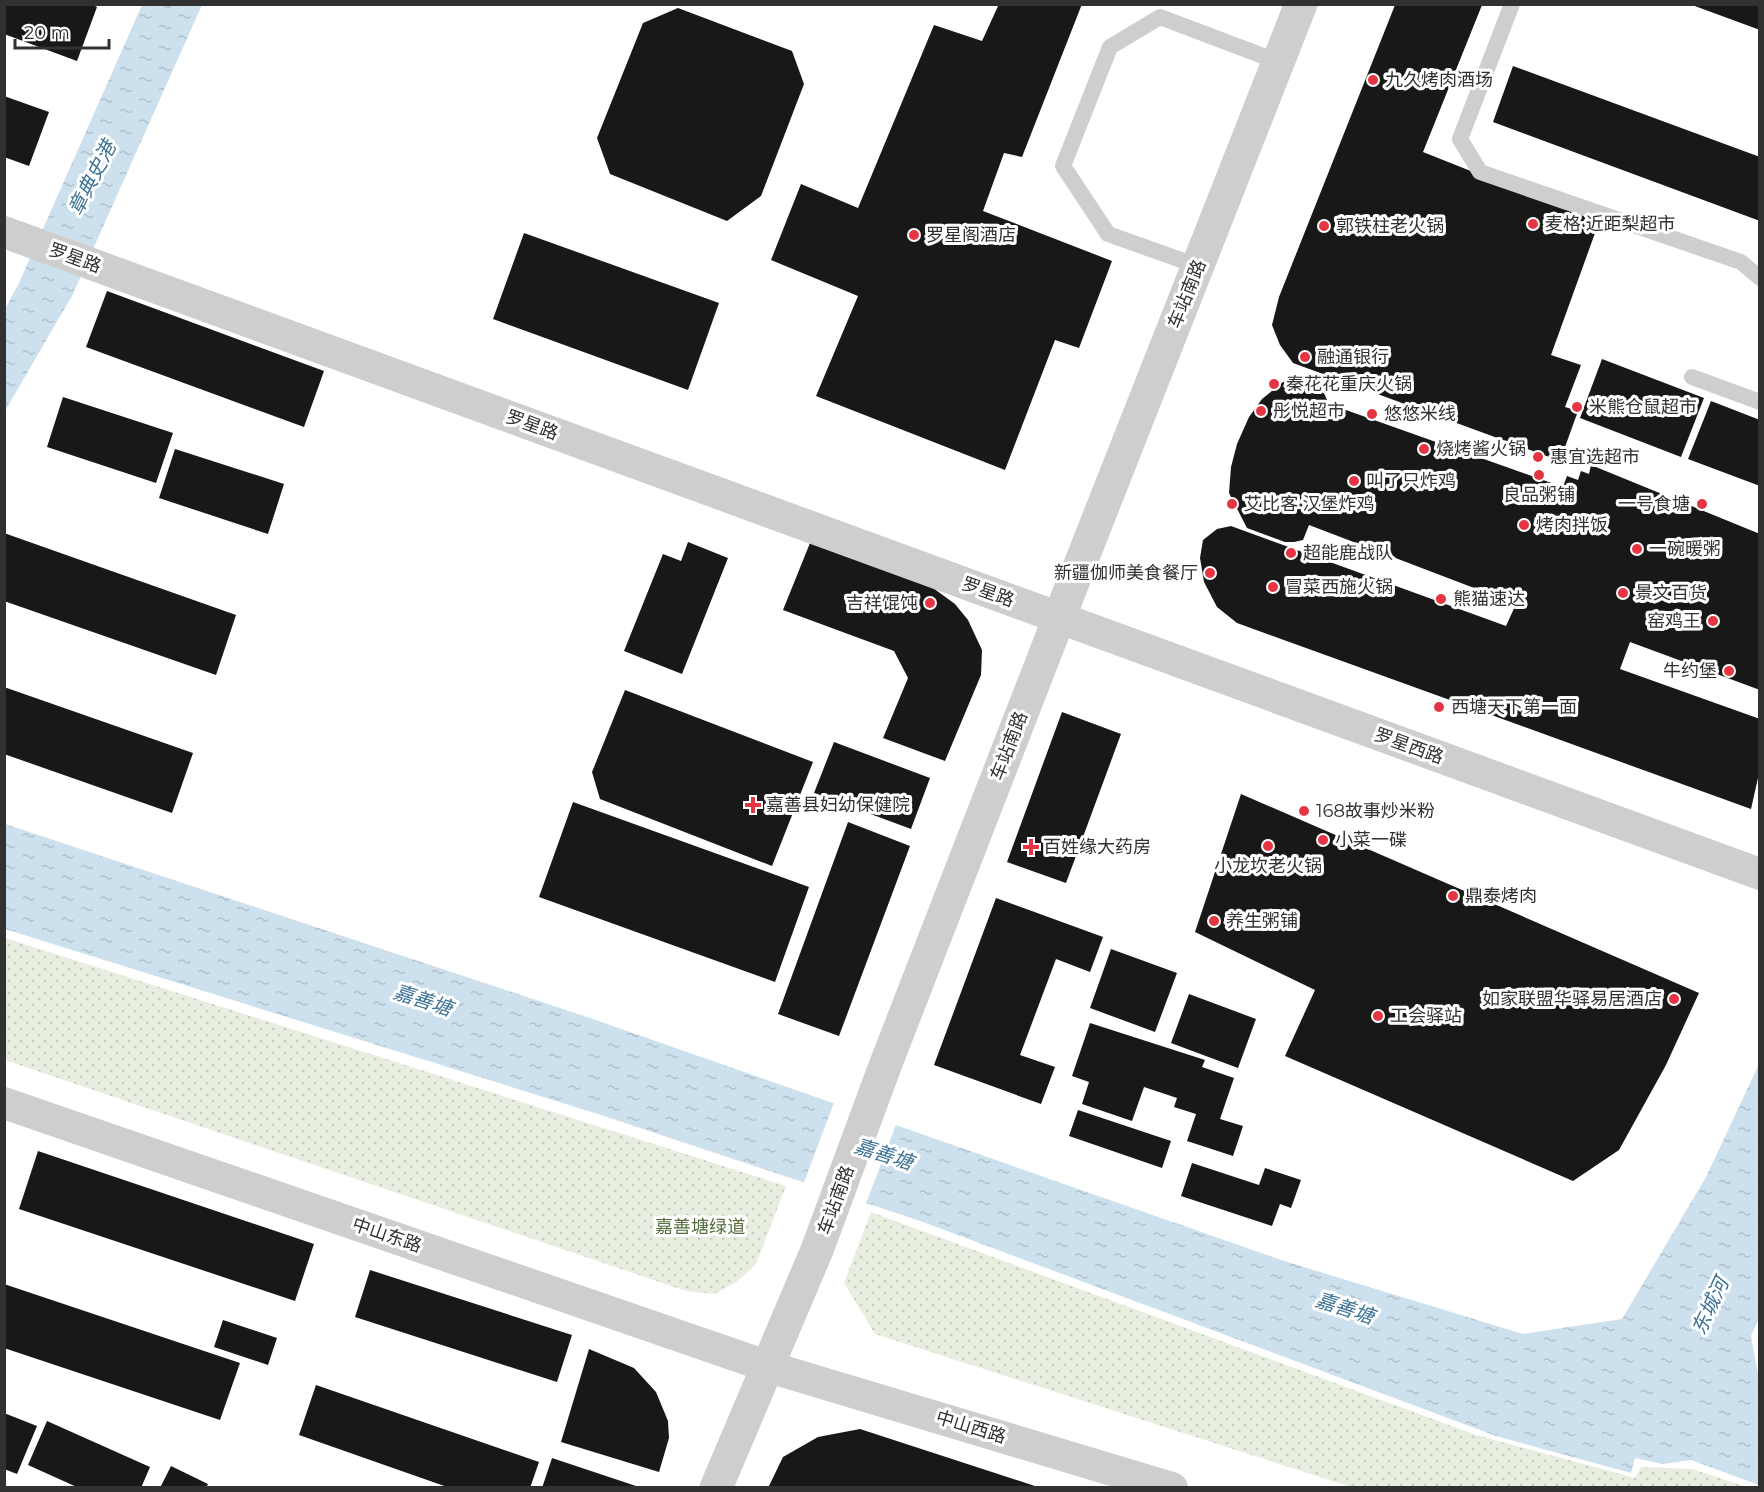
<svg xmlns="http://www.w3.org/2000/svg" width="1764" height="1492" font-family="Montserrat,'Noto Sans SC',sans-serif">
<style>
.park{fill:url(#park-dots)}
.water{fill:url(#water-ripples)}
.pier{fill:#fff}
.building{fill:#181818}
.lines{fill:none;stroke-linecap:round;stroke-linejoin:round}
.service{stroke:#cecece;stroke-width:16}
.minor{stroke:#cecece;stroke-width:32}
.tertiary{stroke:#cecece;stroke-width:33}
.poi-dot{fill:#e63542;stroke:#fff;stroke-width:2}
.labels{text-anchor:middle;stroke-width:6;stroke-linejoin:round;paint-order:stroke}
.poi-label{font-size:18px;fill:#313131;stroke:#fff;text-anchor:start}
.street-label{font-size:18px;fill:#313131;stroke:#fff}
.park-label{font-size:18px;fill:#546e3d;stroke:#fff}
.water-label{font-size:20px;font-style:italic;fill:#3d7395;stroke:#fff}
</style>
<defs>
<pattern id="park-dots" width="8" height="8" patternUnits="userSpaceOnUse" patternTransform="scale(1.5)"><rect width="8" height="8" fill="#e7eedf"/><path d="M2 2h.1M6 6h.1" fill="none" stroke="#c7cdc0" stroke-width="1.8" stroke-linecap="round"/></pattern>
<pattern id="water-ripples" width="26" height="14" patternUnits="userSpaceOnUse" patternTransform="scale(1.5)"><rect width="26" height="14" fill="#cce0ed"/><path d="M2 4q2-2 4 0t4 0M15 11q2-2 4 0t4 0" fill="none" stroke="#b0c1cc"/></pattern>
</defs>
<rect width="100%" height="100%" fill="#fff"/>
<path class="park" d="M5,938L786,1186L756,1264L738,1281L715,1294L686,1291L5,1060Z
M871,1212L1476,1435L1635,1478L1641,1467L1692,1469L1747,1487H1351L875,1334L844,1283Z"/>
<path class="water" d="M142,5H202L73,294L5,411V309L19,283Z
M5,824L590,1018L1284,1261L1523,1334L1622,1319L1706,1177L1759,1064L1760,1316L1751,1336L1759,1379V1485L1691,1460L1663,1464L1635,1458L1631,1473L1496,1436L923,1222L601,1115L5,929Z"/>
<path class="pier" d="M835,1100L897,1122L865,1206L803,1185Z"/>
<path class="building" d="M4,4H91L97,7L77,61L4,34Z
M999,4H1082L1022,157L1004,153L983,211L1112,261L1079,348L1055,340L1005,470L816,396L858,296L771,260L801,184L858,208L934,25L982,41Z
M1692,4H1760V30L1692,5Z
M1395,5H1482L1423,152L1599,222L1551,355L1581,365L1565,407L1578,411L1560,461L1293,363L1280,345L1272,325L1279,297Z
M678,8L792,51L804,84L761,196L727,221L610,174L597,138L643,23Z
M1513,66L1760,157V221L1493,122Z
M4,96L49,112L29,166L4,157Z
M524,233L719,303L688,390L493,319Z
M107,291L324,371L304,427L86,347Z
M1602,359L1704,398L1681,457L1580,418Z
M1302,378L1314,381L1322,389L1329,404L1563,487L1567,476L1578,480L1581,471L1589,474L1591,465L1760,534V690L1630,642L1620,669L1760,719V769L1751,809L1237,623L1217,607L1204,582L1200,558L1203,540L1217,529L1231,526L1506,626L1516,604L1309,525L1303,540L1294,542H1285L1247,528L1229,493L1231,467L1237,444L1249,417L1262,399L1283,382Z
M63,397L173,433L156,483L47,447Z
M1711,401L1760,420V486L1688,459Z
M175,449L284,484L268,534L159,498Z
M4,533L236,615L216,675L4,601Z
M688,542L728,558L682,674L624,651L663,554L681,561Z
M810,543L933,588L955,604L968,620L982,650L981,675L945,761L883,738L908,678L894,651L783,610Z
M4,687L193,753L172,813L4,754Z
M625,690L813,762L772,866L600,799L592,772Z
M1062,712L1121,734L1066,883L1007,862Z
M834,742L930,778L911,829L814,793Z
M1241,794L1699,993L1666,1065L1619,1150L1573,1181L1285,1056L1315,990L1195,932Z
M573,802L809,887L775,982L539,897Z
M848,822L910,846L839,1036L778,1014Z
M996,898L1103,937L1090,972L1056,959L1020,1055L1055,1067L1041,1104L934,1065Z
M1111,949L1177,973L1155,1032L1090,1008Z
M1189,994L1256,1019L1238,1068L1171,1043Z
M1090,1023L1205,1060L1202,1067L1234,1078L1220,1119L1243,1126L1233,1156L1187,1141L1196,1114L1174,1107L1177,1098L1144,1087L1132,1121L1082,1104L1089,1082L1072,1076Z
M1078,1110L1171,1141L1162,1168L1069,1136Z
M38,1151L314,1244L295,1301L19,1209Z
M1192,1163L1259,1185L1265,1168L1301,1180L1291,1208L1280,1204L1272,1226L1181,1196Z
M370,1270L572,1335L557,1382L355,1317Z
M4,1284L240,1363L220,1420L4,1348Z
M223,1320L277,1338L268,1365L214,1347Z
M589,1349L634,1368L656,1392L668,1421L669,1438L659,1472L561,1442Z
M316,1385L539,1462L530,1488H450L299,1435Z
M4,1413L37,1426L17,1474L4,1469Z
M47,1421L150,1467L141,1488H79L28,1465Z
M860,1429L1038,1487V1488H768L783,1457L818,1437Z
M552,1458L639,1487V1488H542Z
M171,1466L208,1484L206,1488H160Z"/>
<g class="lines">
<path class="service" d="M1512,4L1460,139L1480,172L1741,262L1760,278
M1198,266L1108,234L1063,166L1110,47L1160,17L1279,62
M1692,377L1760,402"/>
<path class="minor" d="M4,232L1760,874
M4,1103L769,1367L1172,1488"/>
<path class="tertiary" d="M716,1488L817,1250L885,1066L1059,618L1301,4"/>
</g>
<g class="poi-dot">
<circle cx="1373" cy="80" r="6"/>
<circle cx="1533" cy="224" r="6"/>
<circle cx="1324" cy="226" r="6"/>
<circle cx="914" cy="235" r="6"/>
<circle cx="1305" cy="357" r="6"/>
<circle cx="1274" cy="384" r="6"/>
<circle cx="1577" cy="407" r="6"/>
<circle cx="1261" cy="411" r="6"/>
<circle cx="1372" cy="414" r="6"/>
<circle cx="1424" cy="449" r="6"/>
<circle cx="1538" cy="457" r="6"/>
<circle cx="1539" cy="475" r="6"/>
<circle cx="1354" cy="481" r="6"/>
<circle cx="1232" cy="504" r="6"/>
<circle cx="1702" cy="504" r="6"/>
<circle cx="1524" cy="525" r="6"/>
<circle cx="1637" cy="549" r="6"/>
<circle cx="1291" cy="553" r="6"/>
<circle cx="1210" cy="573" r="6"/>
<circle cx="1273" cy="587" r="6"/>
<circle cx="1623" cy="593" r="6"/>
<circle cx="1441" cy="599" r="6"/>
<circle cx="930" cy="603" r="6"/>
<circle cx="1713" cy="621" r="6"/>
<circle cx="1729" cy="671" r="6"/>
<circle cx="1439" cy="707" r="6"/>
<path d="M750 796h6v6h6v6h-6v6h-6v-6h-6v-6h6z"/>
<circle cx="1304" cy="811" r="6"/>
<circle cx="1323" cy="840" r="6"/>
<circle cx="1268" cy="846" r="6"/>
<path d="M1028 838h6v6h6v6h-6v6h-6v-6h-6v-6h6z"/>
<circle cx="1453" cy="896" r="6"/>
<circle cx="1214" cy="921" r="6"/>
<circle cx="1674" cy="999" r="6"/>
<circle cx="1378" cy="1016" r="6"/>
</g>
<g class="labels">
<g class="poi-label">
<text x="1385" y="86">九久烤肉酒场</text>
<text x="1545" y="230">麦格·近距梨超市</text>
<text x="1336" y="232">郭铁柱老火锅</text>
<text x="926" y="241">罗星阁酒店</text>
<text x="1317" y="363">融通银行</text>
<text x="1286" y="390">秦花花重庆火锅</text>
<text x="1589" y="413">米熊仓鼠超市</text>
<text x="1273" y="417">彤悦超市</text>
<text x="1384" y="420">悠悠米线</text>
<text x="1436" y="455">烧烤酱火锅</text>
<text x="1550" y="463">惠宜选超市</text>
<text x="1366" y="487">叫了只炸鸡</text>
<text x="1539" y="501" text-anchor="middle">良品粥铺</text>
<text x="1244" y="510">艾比客·汉堡炸鸡</text>
<text x="1690" y="510" text-anchor="end">一号食塘</text>
<text x="1536" y="531">烤肉拌饭</text>
<text x="1649" y="555">一碗暖粥</text>
<text x="1303" y="559">超能鹿战队</text>
<text x="1198" y="579" text-anchor="end">新疆伽师美食餐厅</text>
<text x="1285" y="593">冒菜西施火锅</text>
<text x="1635" y="599">景文百货</text>
<text x="1453" y="605">熊猫速达</text>
<text x="918" y="609" text-anchor="end">吉祥馄饨</text>
<text x="1701" y="627" text-anchor="end">窑鸡王</text>
<text x="1717" y="677" text-anchor="end">牛约堡</text>
<text x="1451" y="713">西塘天下第一面</text>
<text x="766" y="811">嘉善县妇幼保健院</text>
<text x="1316" y="817">168故事炒米粉</text>
<text x="1335" y="846">小菜一碟</text>
<text x="1043" y="853">百姓缘大药房</text>
<text x="1268" y="872" text-anchor="middle">小龙坎老火锅</text>
<text x="1465" y="902">鼎泰烤肉</text>
<text x="1226" y="927">养生粥铺</text>
<text x="1662" y="1005" text-anchor="end">如家联盟华驿易居酒店</text>
<text x="1390" y="1022">工会驿站</text>
</g>
<g class="street-label">
<text transform="translate(75 258) rotate(20)" y="6">罗星路</text>
<text transform="translate(1187 294) rotate(-68)" y="6">车站南路</text>
<text transform="translate(532 425) rotate(20)" y="6">罗星路</text>
<text transform="translate(988 592) rotate(20)" y="6">罗星路</text>
<text transform="translate(1009 746) rotate(-69)" y="6">车站南路</text>
<text transform="translate(1409 746) rotate(20)" y="6">罗星西路</text>
<text transform="translate(836 1200) rotate(-70)" y="6">车站南路</text>
<text transform="translate(387 1235) rotate(19)" y="6">中山东路</text>
<text transform="translate(971 1427) rotate(17)" y="6">中山西路</text>
</g>
<g class="park-label">
<text x="700" y="1233">嘉善塘绿道</text>
</g>
<g class="water-label">
<text transform="translate(92 178) rotate(-63)" y="7">章典史港</text>
<text transform="translate(423 1000) rotate(18)" y="7">嘉善塘</text>
<text transform="translate(884 1154) rotate(18)" y="7">嘉善塘</text>
<text transform="translate(1710 1306) rotate(-65)" y="7">东城河</text>
<text transform="translate(1345 1308) rotate(18)" y="7">嘉善塘</text>
</g>
</g>
<rect width="1764" height="1492" fill="none" stroke="#313131" stroke-width="12"/>
<path d="M15 39v9h94v-9" fill="none" stroke="#313131" stroke-width="3"/>
<text x="24" y="39" font-size="18" fill="#313131" stroke="#ffffff" stroke-width="4.5" paint-order="stroke">20 m</text>
</svg>
